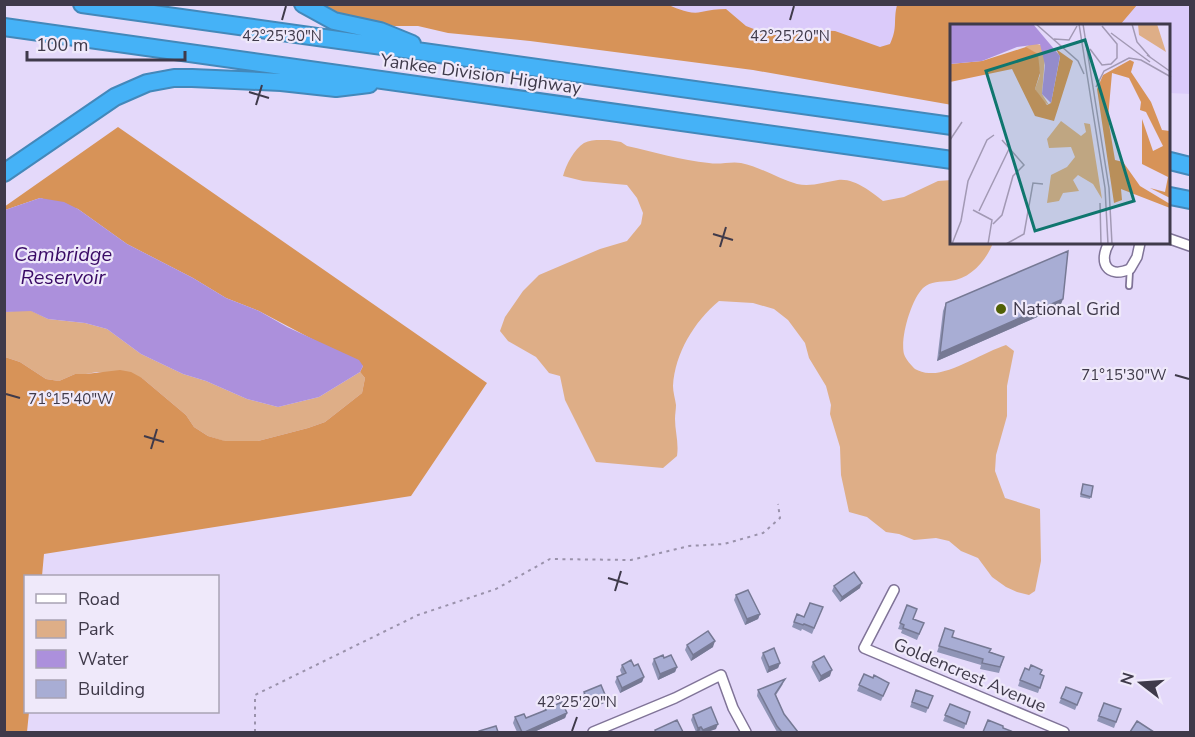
<svg xmlns="http://www.w3.org/2000/svg" width="1195" height="737" font-family="'Nunito Sans',sans-serif">
<style>
.built{fill:#dbcbfa}
.green{fill:#deae87}
.forest{fill:#d79358}
.water{fill:#ac90dc}
.lines{fill:none;stroke-linecap:round;stroke-linejoin:round}
.service-casing{stroke:#807498;stroke-width:8}
.minor-casing{stroke:#807498;stroke-width:12}
.motorway-casing{stroke:#4388ba;stroke-width:20}
.path{stroke:#9a92ab;stroke-width:2;stroke-dasharray:3 4.5;stroke-linecap:butt}
.service{stroke:#fff;stroke-width:4.5}
.minor{stroke:#fff;stroke-width:9}
.motorway{stroke:#45b2f7;stroke-width:16}
.wall{fill:#9095b6}
.shaded-wall{fill:#767994}
.building{fill:#a8add4;stroke:#767994;stroke-width:1.5}
.ticks{fill:none;stroke:#3f3a4a;stroke-width:2}
.poi-dot{fill:#516105;stroke:#efe9fa;stroke-width:2}
.labels{text-anchor:middle;stroke-width:4.5;stroke-linejoin:round;paint-order:stroke}
.street-label{font-size:18px;fill:#3f3a4a;stroke:#efe9fa}
.poi-label{font-size:18px;fill:#3f3a4a;stroke:#efe9fa;text-anchor:start}
.water-label{font-size:20px;font-style:italic;fill:#390a65;stroke:#efe9fa}
.inset-road{fill:none;stroke:#a299b4;stroke-width:1.5}
.view{fill:#0f766e;fill-opacity:0.15;stroke:#0f766e;stroke-width:3}
.inset-edge{fill:none;stroke:#3f3a4a;stroke-width:3}
.ticks-label{font-size:15px;text-anchor:middle;fill:#3f3a4a;stroke:#efe9fa;stroke-width:4.5;stroke-linejoin:round;paint-order:stroke}
</style>
<rect width="100%" height="100%" fill="#e4d9fa"/>
<path class="built" d="M471,5H1071L952,26V72Z
M1099,5H1190V94L1170,93V26H1081Z"/>
<path class="green" d="M609,140L621,142L627,146C654,152 681,160 709,163C720,165 731,161 741,163C761,167 778,179 797,184C811,187 825,182 838,180C855,178 871,192 883,201L904,197L938,181L952,180V243H993C986,261 970,279 950,281C940,282 931,281 923,288C911,300 900,338 904,354C906,360 911,365 915,369C919,371 924,373 929,373C950,375 984,352 1006,345L1014,351L1007,386V416L996,455L995,471L1005,498L1040,509L1041,561L1035,591L1029,595L1017,592L1006,587L992,577L978,558L961,551L949,541L936,538L914,540L899,534L886,532L867,517L849,512L841,475L840,447L830,414L831,405L826,386L809,358L805,343L788,320L774,309L753,303L719,301C694,322 675,353 673,386C673,392 675,398 676,405C676,409 675,414 675,419C675,431 679,443 677,456L663,468L596,462L565,400L560,376L549,373L536,357L508,341L500,331L505,317L523,291L539,275L600,249L627,241L641,224L643,213L637,198L627,185L583,181L563,176C566,165 574,149 584,143C591,139 602,140 609,140Z
M14,311H32L48,319L85,323L107,329L141,354L183,374L206,381L247,399L278,407L319,397L360,372L365,378L362,393L325,422L308,428L258,441H224L208,436L194,427L186,415L142,378L97,372L86,374H75L59,381L46,379L20,362L5,357L4,312Z"/>
<path class="forest" d="M666,4C676,8 690,15 701,12C710,10 717,9 726,9L746,26L769,35H787L810,30L835,31L880,47L890,44C898,27 893,21 897,5H1137L1120,25L952,26V105L753,70L530,41L448,33L418,26H395L373,24L337,14L320,5Z
M118,127L487,383L411,496L44,554L42,576H26V712H29L27,732H5V357L20,362L46,379L59,381L75,374H86L120,370L131,372L142,378L186,415L194,427L208,436L225,441H258L308,428L325,422L362,393L365,378L360,372L363,366L259,311L226,298L193,278L127,244L78,209L40,198L5,210L4,207Z"/>
<path class="water" d="M40,198L64,202L78,209L127,244L193,278L226,298L259,311L287,327L359,360L363,366L360,372L319,397L278,407L247,399L206,381L183,374L141,354L107,329L85,323L48,319L31,311L5,312V210Z"/>
<g class="lines">
<g class="service-casing">
<path id="service" d="M1129,286L1130,269"/>
</g>
<g class="minor-casing">
<path id="minor" d="M1170,239L1190,246
M1109,243C1098,262 1107,279 1130,269L1137,257L1140,243
M894,590L864,648L1064,732
M593,732L675,698L721,675L733,708L746,732"/>
</g>
<g class="motorway-casing">
<path id="motorway" d="M82,4L952,126
M303,4L334,21L380,31L412,44
M4,27L952,160
M1170,161L1190,166
M4,173L115,97L147,83L174,78H192L281,82L336,88L369,84
M1170,196L1190,200"/>
</g>
<path class="path" d="M255,732V695L418,615L496,589L550,559L631,560L689,546L724,544L763,533L780,518L778,504"/>
<use href="#service" class="service"/>
<use href="#minor" class="minor"/>
<use href="#motorway" class="motorway"/>
</g>
<path class="wall" d="M946,303L1060,307L937,361L943,311Z
M1083,484L1093,486L1090,499L1080,497Z
M834,586L860,588L840,602L832,591Z
M736,595L760,614L758,619L745,625L734,600Z
M907,605L914,619L924,623L917,640L901,633L902,630L898,629Z
M823,607L812,634L802,629L801,631L792,627L797,614L804,617Z
M945,628L952,637L1004,657L999,673L980,669L981,665L937,652Z
M687,645L713,647L691,661L685,650Z
M763,653L780,663L778,668L767,673L761,658Z
M664,658L677,667L675,672L658,680L652,664L654,659Z
M813,662L830,676L819,682L811,667Z
M622,665L634,666L644,677L642,682L620,693L615,682L617,677L622,675L620,670Z
M864,674L873,678L889,683L881,701L857,691Z
M1040,674L1044,676L1038,693L1018,686L1020,680Z
M783,684L776,695L784,714L798,732H777L757,696L758,690Z
M1066,687L1082,693L1075,710L1059,703Z
M916,690L933,696L926,713L910,707Z
M584,692L606,697L604,703L588,710L582,698Z
M1104,703L1121,709L1114,728L1097,721Z
M950,704L970,712L964,729L943,721Z
M553,706L567,713L565,718L534,732H517L513,723L515,717L526,718L544,711L545,708Z
M693,715L716,729L707,732H696L691,720Z"/>
<path class="shaded-wall" d="M1063,299L1060,307L937,361L940,353Z
M862,583L860,588L840,602L842,597Z
M760,614L758,619L745,625L747,619Z
M715,641L713,647L691,661L693,655Z
M780,663L778,668L767,673L769,667Z
M677,667L675,672L658,680L660,674Z
M832,670L830,676L819,682L821,676Z
M644,677L642,682L620,693L622,688Z
M606,697L604,703L588,710L590,705Z
M567,713L565,718L534,732H525Z
M718,724L716,729L707,732H702L703,730Z
M701,727L699,732H696L698,728Z"/>
<path class="building" d="M1068,251L1063,299L940,353L946,303Z
M1083,484L1093,486L1091,497L1081,494Z
M854,572L862,583L842,597L834,586Z
M748,590L760,614L747,619L736,595Z
M810,603L823,607L814,628L804,624L803,625L794,622L797,614L804,617Z
M907,605L917,609L913,619L924,623L919,634L903,628L904,625L900,623Z
M945,628L954,631L952,637L991,649L989,652L1004,657L1000,667L982,663L983,659L939,646Z
M708,631L715,641L693,655L687,645Z
M774,648L780,663L769,667L763,653Z
M663,655L664,658L671,655L677,667L660,674L654,659Z
M824,656L832,670L821,676L813,662Z
M631,660L634,666L638,664L644,677L622,688L617,677L626,673L622,665Z
M1031,665L1042,670L1040,674L1044,676L1040,688L1020,680L1025,668L1029,670Z
M864,674L873,678L874,675L889,683L883,696L859,685Z
M785,679L775,694L784,714L798,732H782L777,726L758,690Z
M601,685L606,697L590,705L584,692Z
M1066,687L1082,693L1077,705L1061,698Z
M916,690L933,696L928,708L912,702Z
M562,702L567,713L525,732H522L515,717L524,714L526,718L546,710L545,708L552,704L553,706Z
M1104,703L1121,709L1116,722L1099,716Z
M950,704L970,712L966,724L945,715Z
M711,707L718,724L703,730L701,727L698,728L693,715Z
M677,720L683,732H656L655,730Z
M988,720L1003,726V728L1011,731L1010,732H983Z
M1137,721L1154,732H1130Z
M496,726L498,732H479V731Z"/>
<path class="ticks" d="M282,20L286,6M790,20L794,6M249,92L269,98M256,105L262,85M713,234L733,240M720,247L726,227M1175,375L1189,379M6,394L20,398M144,436L164,442M151,449L157,429M608,578L628,584M615,591L621,571M572,731L577,717"/>
<circle class="poi-dot" cx="1001" cy="309" r="6"/>
<g class="labels">
<g class="street-label">
<text transform="translate(481 74) rotate(8)" y="6">Yankee Division Highway</text>
<text transform="translate(970 675) rotate(23)" y="6">Goldencrest Avenue</text>
</g>
<g class="poi-label">
<text x="1013" y="315">National Grid</text>
</g>
<g class="water-label">
<text x="63" y="261">Cambridge<tspan x="63" dy="23">Reservoir</tspan></text>
</g>
</g>
<g transform="translate(950 24)">
<rect width="220" height="220" fill="#e4d9fa"/>
<path d="M188,0H207L216,28L189,11ZM83,19L91,21L95,33L92,70L99,81L92,77L85,65L90,51L87,30L75,23ZM111,97L131,112L136,108L134,99L140,100L152,175L143,160L128,151L123,156L129,167L113,169L109,177L97,179L101,151L117,143L125,133L121,123L99,124L97,115Z" fill="#deae87"/>
<path d="M76,23L88,30L90,49L85,65L97,81L101,79L110,33L106,25L123,37L104,97L85,92L62,45L0,58V40L32,37ZM180,36L184,38L181,48L201,78L212,106L220,107V174L200,164L215,168L218,153L192,140V95L203,127L213,122L196,88L190,86L191,78L179,54L162,49L158,94L165,136L173,138L190,162L220,180V184L171,165L172,176L164,179L147,65L153,51Z" fill="#d79358"/>
<path d="M0,0H83L110,32L101,79L92,70L95,41L90,20L67,23L32,37L0,40Z" fill="#ac90dc"/>
<path class="inset-road" d="M86,0L128,37L134,50M129,0L155,164L158,220M133,0L159,164L162,220M182,0L187,18L200,33M161,9L200,38M104,15L119,16L127,2M140,25L152,41L161,40L167,34V20L152,2M197,31L221,48M146,63L154,47L179,34L191,36L221,53M0,116L12,98M150,179L151,220M23,186L42,196L38,220M29,187L59,125M43,200L52,191L63,152L74,141L52,116M2,220L11,197L18,157L37,116L44,111M56,220L74,210L83,159L93,160"/>
<path class="view" d="M135,16L184,177L85,207L36,47Z"/>
<rect width="220" height="220" class="inset-edge"/>
</g>
<g class="ticks-label">
<text x="282" y="41">42°25'30"N</text>
<text x="790" y="41">42°25'20"N</text>
<text x="1124" y="380">71°15'30"W</text>
<text x="71" y="404">71°15'40"W</text>
<text x="577" y="707">42°25'20"N</text>
</g>
<rect width="1195" height="737" fill="none" stroke="#3f3a4a" stroke-width="12"/>
<rect x="24" y="575" width="195" height="138" fill="#efe9fa" stroke="#a9a3b4" stroke-width="1.5"/>
<rect x="36" y="594" width="30" height="9" fill="#ffffff" stroke="#a9a3b4" stroke-width="1.5"/>
<text x="78" y="605" font-size="18" fill="#3f3a4a">Road</text>
<rect x="36" y="620" width="30" height="18" fill="#deae87" stroke="#a9a3b4" stroke-width="1.5"/>
<text x="78" y="635" font-size="18" fill="#3f3a4a">Park</text>
<rect x="36" y="650" width="30" height="18" fill="#ac90dc" stroke="#a9a3b4" stroke-width="1.5"/>
<text x="78" y="665" font-size="18" fill="#3f3a4a">Water</text>
<rect x="36" y="680" width="30" height="18" fill="#a8add4" stroke="#a9a3b4" stroke-width="1.5"/>
<text x="78" y="695" font-size="18" fill="#3f3a4a">Building</text>
<g transform="translate(1141 683) rotate(287)" stroke="#efe9fa" stroke-width="4.5" paint-order="stroke">
<path d="M0-4.5L10 22L0 15L-10 22Z" fill="#3f3a4a"/>
<text y="-9" font-size="16" font-weight="bold" text-anchor="middle" fill="#3f3a4a">N</text>
</g>
<path d="M27 51v9h158v-9" fill="none" stroke="#3f3a4a" stroke-width="3"/>
<text x="36" y="51" font-size="18" fill="#3f3a4a" stroke="#efe9fa" stroke-width="4.5" paint-order="stroke">100 m</text>
</svg>
